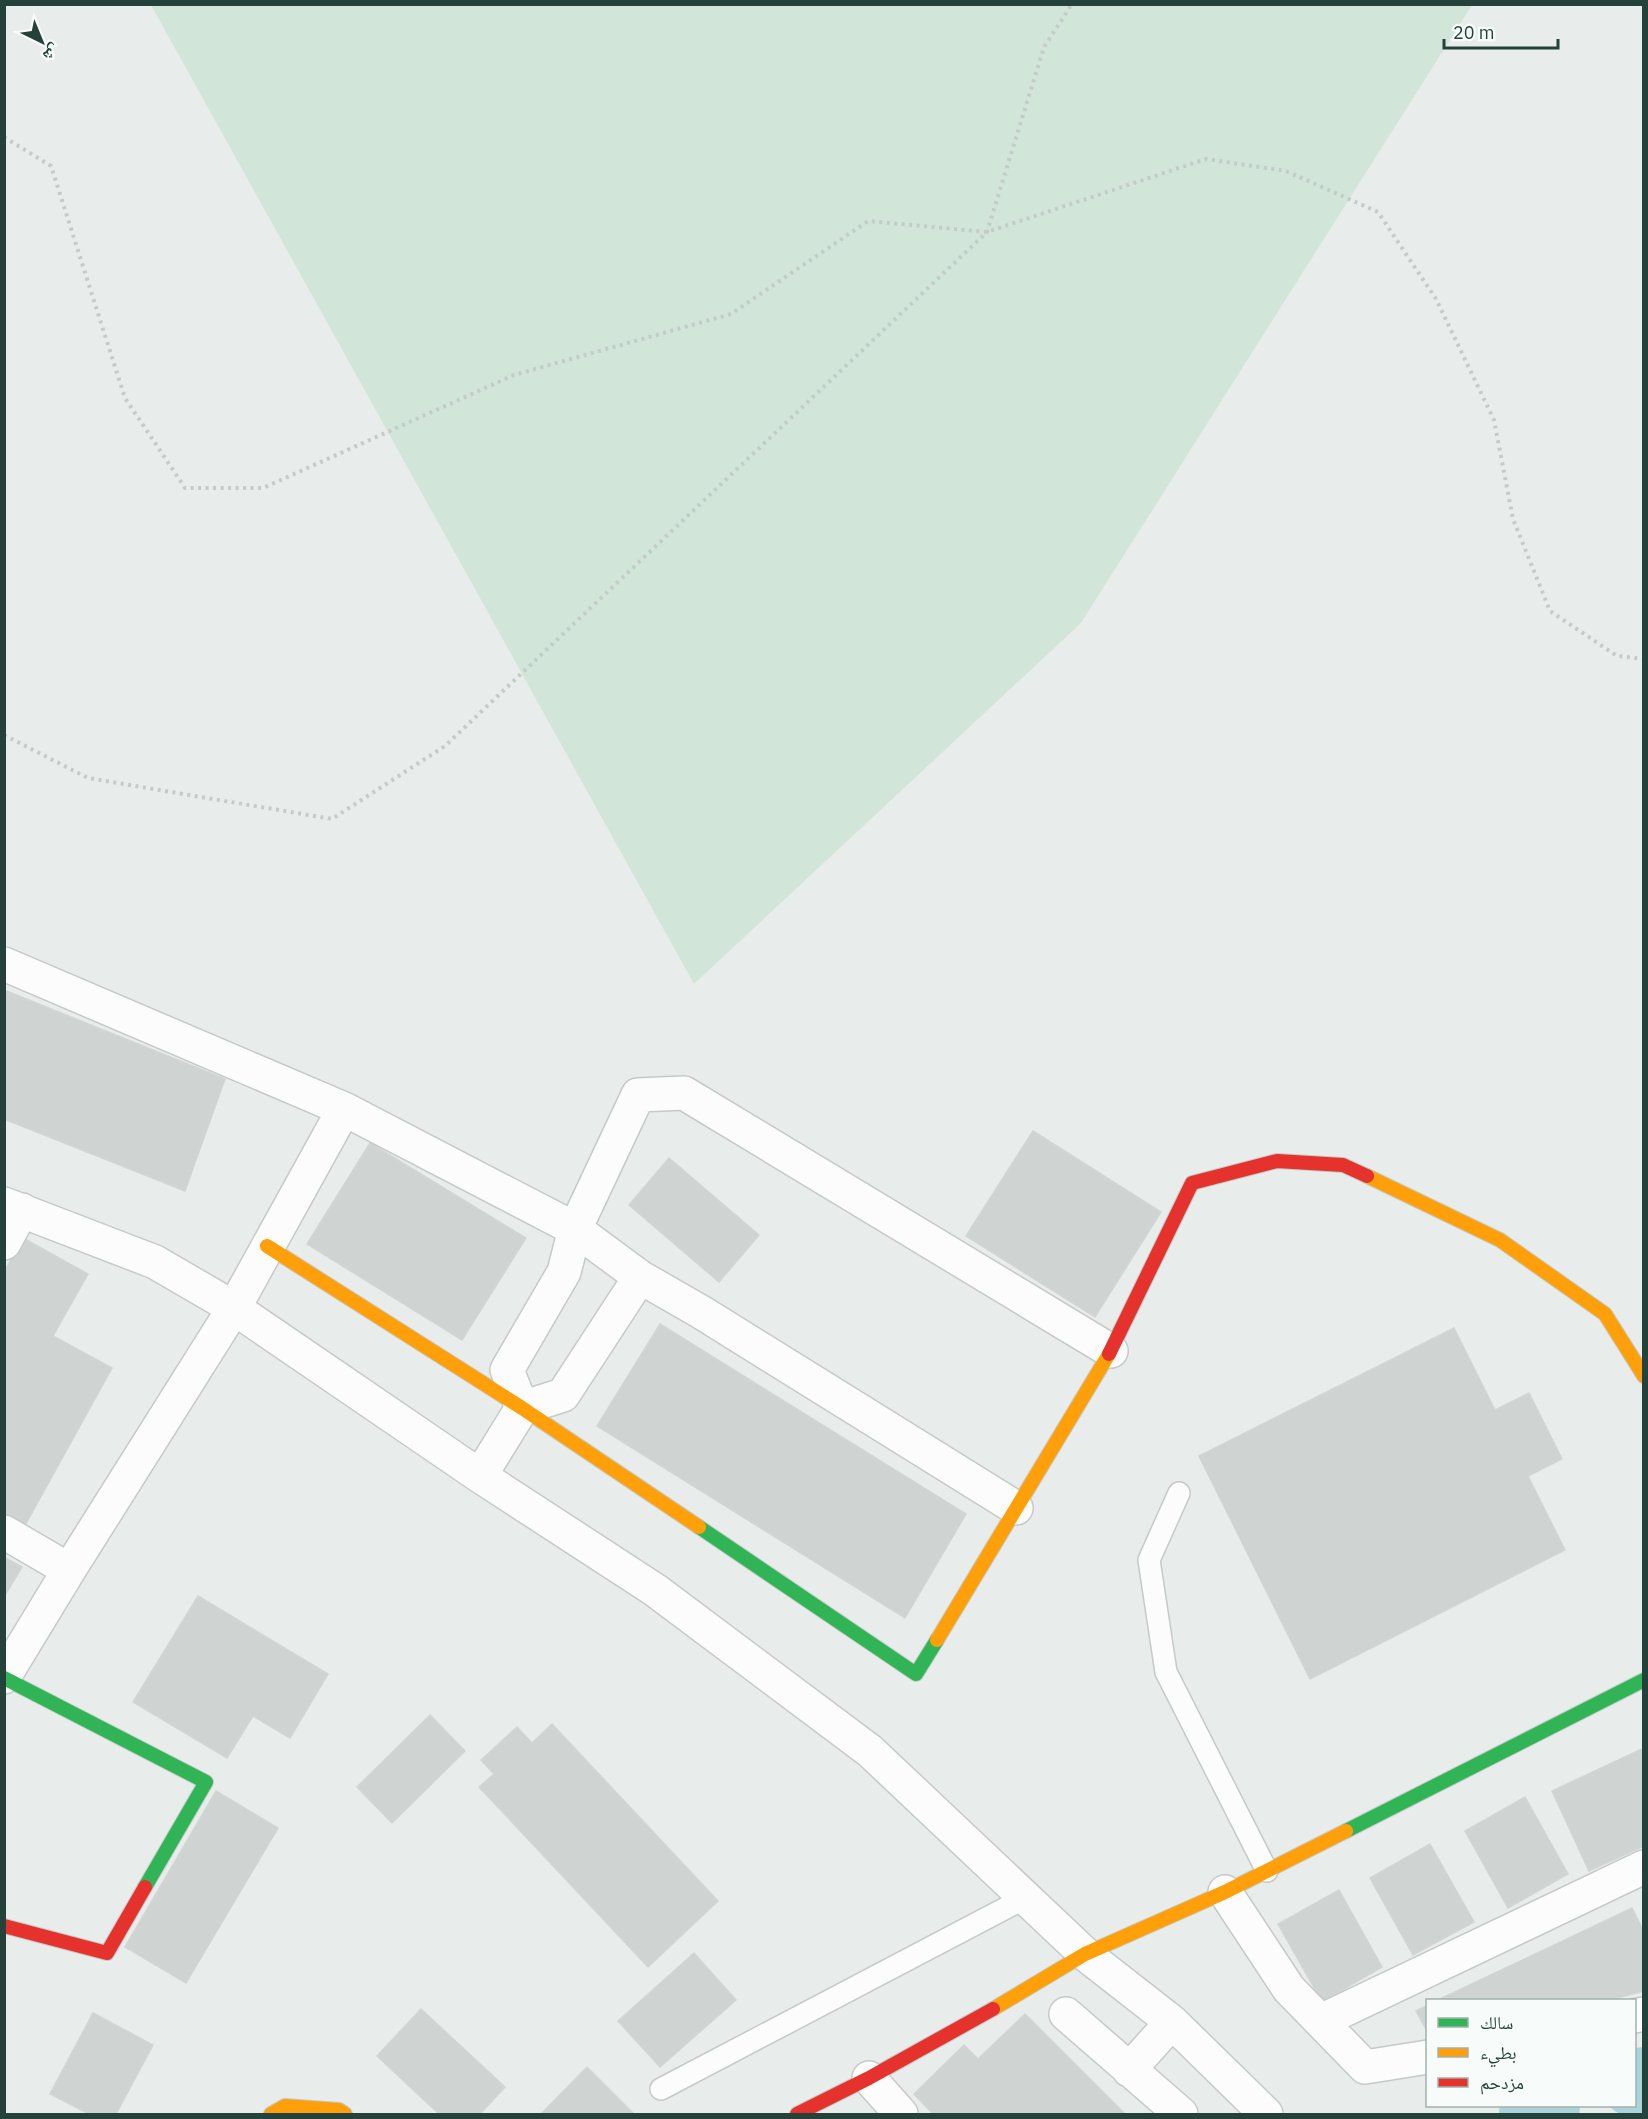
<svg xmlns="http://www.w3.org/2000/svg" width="1648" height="2119" font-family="'IBM Plex Sans','Noto Naskh Arabic',sans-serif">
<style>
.green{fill:#d1e6d8}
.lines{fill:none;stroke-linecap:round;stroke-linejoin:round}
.river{stroke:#a9d4db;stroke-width:68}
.building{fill:#cfd4d2;stroke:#d1d6d4;stroke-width:1.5}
.lane-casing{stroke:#c5cac8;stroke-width:24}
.street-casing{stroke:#c5cac8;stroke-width:36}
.fast-casing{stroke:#c3cbc8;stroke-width:16}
.slow-casing{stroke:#c3cbc8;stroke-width:16}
.jam-casing{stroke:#c3cbc8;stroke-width:16}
.path{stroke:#c3ccca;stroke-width:4;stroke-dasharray:3 4.5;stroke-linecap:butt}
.lane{stroke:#fcfcfc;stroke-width:21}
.street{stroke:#fcfcfc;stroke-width:33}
.fast{stroke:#30b455;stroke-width:14}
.slow{stroke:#ff9f0a;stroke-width:14}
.jam{stroke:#e5322d;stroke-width:14}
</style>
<rect width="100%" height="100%" fill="#e8edeb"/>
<path class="green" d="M151,5H1472L1081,623L694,984Z"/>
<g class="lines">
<path class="river" d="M1634,2083L1644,2081
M1533,2114L1546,2106"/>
</g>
<path class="building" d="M4,990L225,1079L185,1191L4,1119Z
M1033,1131L1161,1212L1095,1317L966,1236Z
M370,1143L526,1238L462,1340L307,1244Z
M669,1158L759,1235L719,1282L629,1205Z
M23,1238L88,1274L53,1336L112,1368L23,1529L4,1520V1272Z
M660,1324L966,1514L905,1618L597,1426Z
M1454,1328L1495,1410L1529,1393L1562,1459L1528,1476L1565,1550L1310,1679L1199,1456Z
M4,1557L22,1567L4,1597Z
M198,1596L328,1674L290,1738L253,1716L227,1758L133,1702Z
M430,1715L465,1751L392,1823L357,1787Z
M552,1724L718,1901L648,1967L479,1787L494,1774L481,1760L517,1727L532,1743Z
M1644,1748V1846L1589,1871L1552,1791Z
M216,1791L278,1828L186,1983L125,1947Z
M1525,1797L1568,1874L1508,1908L1465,1831Z
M1430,1844L1474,1922L1413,1955L1370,1878Z
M1339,1890L1382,1967L1322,2002L1278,1924Z
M1632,1908L1644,1932V1991L1609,2000H1551L1549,1998L1545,2000H1438Z
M694,1953L736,2000L660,2067L618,2021Z
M1428,2005V2033L1416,2011Z
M421,2009L505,2087L480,2114H439L377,2056Z
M93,2013L153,2045L116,2114H89L50,2094Z
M1025,2014L1125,2114H933L914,2094L964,2045L978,2059Z
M587,2067L633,2113L631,2114H541Z"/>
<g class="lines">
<g class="lane-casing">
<path id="lane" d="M1179,1493L1149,1560L1166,1672L1267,1871
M661,2089L1025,1898"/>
</g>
<g class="street-casing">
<path id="street" d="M4,964L344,1109L575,1229L640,1277L701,1312L1016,1508
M4,1204L155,1262L234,1308L480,1476L655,1590L870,1751L1085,1954L1172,2022L1266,2114
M4,1243L22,1210
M522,1408L507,1370L564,1272L575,1229L638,1095L684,1093L1111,1351
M480,1476L522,1408L563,1395L640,1277
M4,1532L69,1570
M4,1677L69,1570L234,1308L344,1109
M1225,1892L1289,1989L1365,2067L1428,2057
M1066,2014L1181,2114
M1634,2016L1644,2014
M1321,2021L1644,1867
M1129,2070L1172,2022
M869,2078L901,2114"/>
</g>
<g class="fast-casing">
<path id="fast" d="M699,1527L916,1674L937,1640
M4,1678L206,1782L145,1887
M1346,1831L1644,1680"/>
</g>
<g class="slow-casing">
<path id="slow" d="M1367,1176L1500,1240L1605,1314L1644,1376
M267,1246L522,1408L699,1527
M937,1640L1109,1354
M993,2009L1085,1954L1225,1892L1346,1831
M271,2114L285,2106L339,2110L345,2114"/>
</g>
<g class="jam-casing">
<path id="jam" d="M1109,1354L1192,1183L1277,1161L1343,1165L1367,1176
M4,1926L107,1953L145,1887
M797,2114L869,2078L993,2009"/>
</g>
<path class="path" d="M4,137L51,166L125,398L185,488H263L514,375L731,314L868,221L987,232L1206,159L1286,171L1378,212L1436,299L1494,420L1513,519L1550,611L1617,656L1644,659
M4,735L88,778L332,819L445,746L987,232L1044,47L1072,4"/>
<use href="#lane" class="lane"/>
<use href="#street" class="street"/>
<use href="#fast" class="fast"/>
<use href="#slow" class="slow"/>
<use href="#jam" class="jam"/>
</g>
<rect width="1648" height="2119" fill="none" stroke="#24423a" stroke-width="12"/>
<rect x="1426" y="1999" width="210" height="108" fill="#f7fbf9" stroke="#a3b1ad" stroke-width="1.5"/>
<rect x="1438" y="2018" width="30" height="9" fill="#30b455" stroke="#a3b1ad" stroke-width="1.5"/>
<text x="1480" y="2029" font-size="18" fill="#24423a">سالك</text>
<rect x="1438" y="2048" width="30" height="9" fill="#ff9f0a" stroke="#a3b1ad" stroke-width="1.5"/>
<text x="1480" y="2059" font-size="18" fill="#24423a">بطيء</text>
<rect x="1438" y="2078" width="30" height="9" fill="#e5322d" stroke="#a3b1ad" stroke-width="1.5"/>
<text x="1480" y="2089" font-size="18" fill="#24423a">مزدحم</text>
<g transform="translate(42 42) rotate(137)" stroke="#f7fbf9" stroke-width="4.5" paint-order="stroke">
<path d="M0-4.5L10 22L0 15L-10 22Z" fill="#24423a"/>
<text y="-9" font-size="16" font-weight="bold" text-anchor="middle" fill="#24423a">ش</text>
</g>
<path d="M1444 39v9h114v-9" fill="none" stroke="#24423a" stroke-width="3"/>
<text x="1453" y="39" font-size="18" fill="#24423a" stroke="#f7fbf9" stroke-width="4.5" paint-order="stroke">20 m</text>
</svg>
